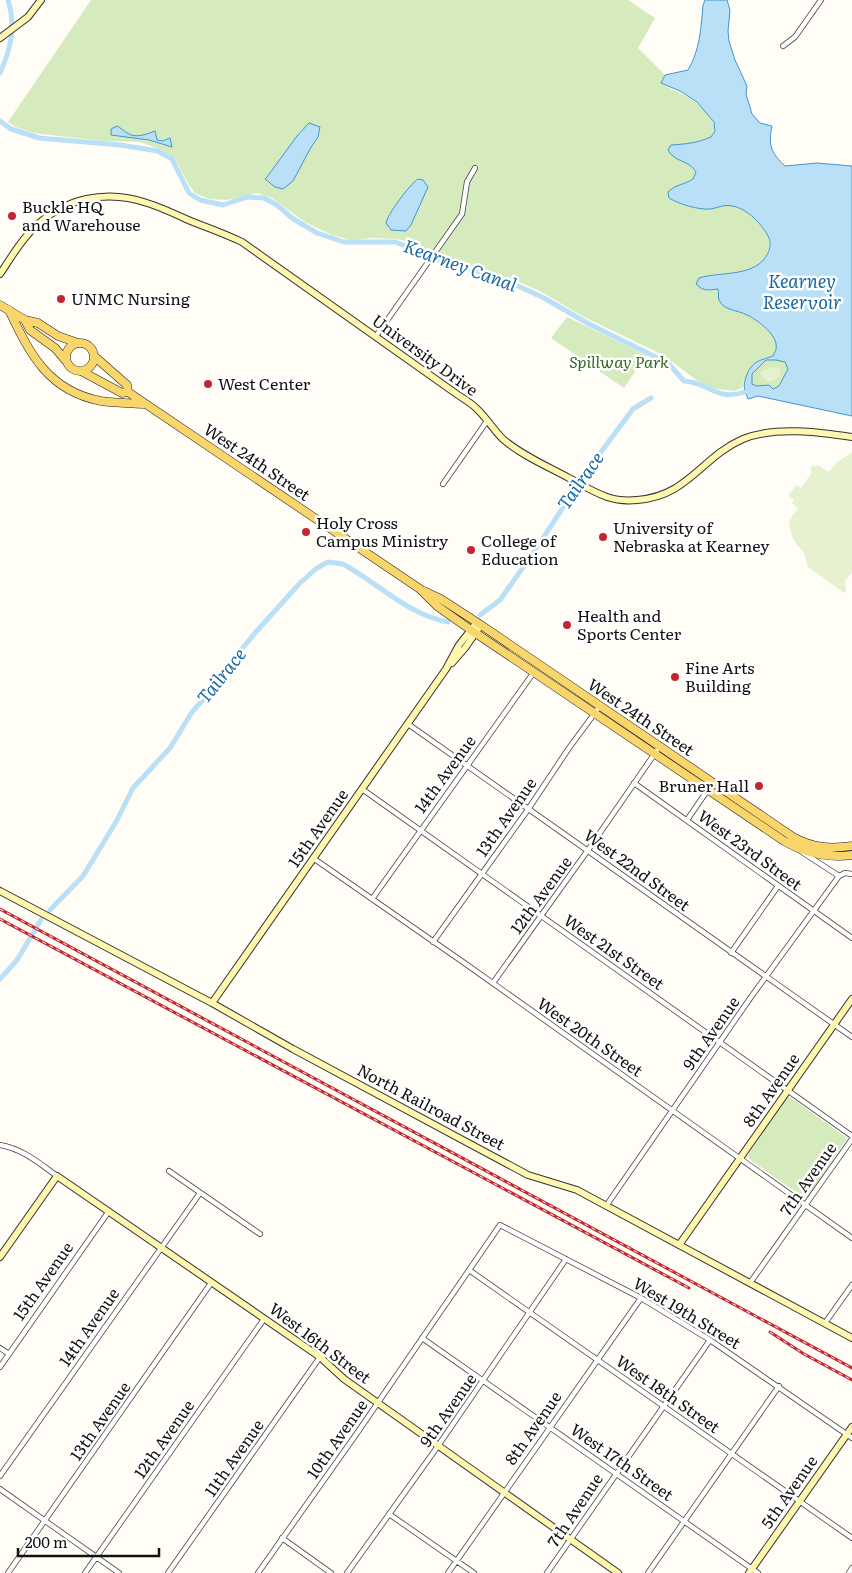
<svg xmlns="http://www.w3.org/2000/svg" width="852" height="1573" font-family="Literata,serif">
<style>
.green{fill:#d5ebbd}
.pitch{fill:#e6f2cf}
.water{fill:#b9e0f7;stroke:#3f96cf;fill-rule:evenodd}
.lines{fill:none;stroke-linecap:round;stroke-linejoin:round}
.canal{stroke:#b9e0f7;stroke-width:5}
.street-casing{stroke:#444;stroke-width:6}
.secondary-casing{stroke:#333;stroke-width:8}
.primary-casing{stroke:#222;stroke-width:9}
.street{stroke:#fff;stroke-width:4.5}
.secondary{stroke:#fff6b0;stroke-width:6}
.primary{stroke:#f9d66b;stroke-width:8}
.rail-casing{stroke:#c4262e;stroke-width:3}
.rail{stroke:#fff;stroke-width:1;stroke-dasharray:4;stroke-linecap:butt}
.poi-dot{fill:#c4262e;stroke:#fff;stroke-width:2}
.labels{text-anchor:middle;stroke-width:5;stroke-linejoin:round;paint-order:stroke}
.poi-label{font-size:16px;fill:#111;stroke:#fff;text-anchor:start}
.street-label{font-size:16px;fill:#111;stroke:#fff}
.park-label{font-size:16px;font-style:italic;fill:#2f6b1f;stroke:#fff}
.water-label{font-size:18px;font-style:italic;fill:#1768a6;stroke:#fff}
</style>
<rect width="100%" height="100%" fill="#fffdf5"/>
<path class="green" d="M91,0H628L655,18L638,48L665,75L661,83C679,94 692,96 707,113C714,122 717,127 711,137L685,145H671L668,150L679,160L692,165L696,172L694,180C685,184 676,184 669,192V198C679,204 698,210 710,209C718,208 724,204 732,206C747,208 763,225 769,238C771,244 769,251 766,256C752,278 720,271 699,278L706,291L718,289L719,300L734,311L746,314L770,331L776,342V349L773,356L776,359L785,362L788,369L779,386L773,389C765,386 759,387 752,384L751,379H744L743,387L735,391L716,389L699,382L663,355L584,317L538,290L514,280L450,262L411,242L396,239L374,238L351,240L332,235L305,222L272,198L257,193L227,200L209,199L195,193L189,185L175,159L162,150L140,142L103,141L33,133L16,127L8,122Z
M567,317L646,355L624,388L551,338Z
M787,1097H790L844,1136L846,1140L810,1195L807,1197H803L749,1159L748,1155Z"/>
<path class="pitch" d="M776,367L780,368L781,372C779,378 774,382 767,381L760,374L764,370Z
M852,452V572L845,581L846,591L844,593L808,567L804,553L794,541L789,526L790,519L798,508L792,503L794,500L788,496L796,485L801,488L812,472L810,469L813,465L816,467L818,465L829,472L836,463Z"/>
<path class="water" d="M705,0H727L730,10L728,31L729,41L735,60L747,86L746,94L752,114L760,123L772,126C768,145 771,153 785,166L817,163L852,166V416L758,396L748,399C744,390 743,386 746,377C752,361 758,361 773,356C774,353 776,351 776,349C779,335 757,320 747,315C738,310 724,311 719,300C718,298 719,292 718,289C708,290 704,292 696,284L699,278C721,271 756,278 768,253C770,249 771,242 769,238C763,225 747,208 732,206C724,204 718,208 710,209C698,210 679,204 669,198L668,192C676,184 684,185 693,179L696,172C688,159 675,163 668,150L671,145C686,144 697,143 711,137L715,131L714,122L697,102L680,91L661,83L665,75L688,70C700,50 701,28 703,5ZM766,360H776L785,362L788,369L779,386L773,389L769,385L757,386L752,384V374Z
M309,123L320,127L318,137L310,149L293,181L283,189L275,187L265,179L267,177L297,136Z
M117,126C121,128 124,131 127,133C136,139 147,134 155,131L157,140L163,141L170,138L172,147L149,140L111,135V129Z
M418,179L423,180L428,187L411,225L406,231L391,230L386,223C387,215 410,184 418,179Z"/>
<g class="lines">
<path class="canal" d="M0,73C11,49 16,26 8,0
M0,121L11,129L39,138L120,145L158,151L172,159L189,193L200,200L223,205L247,197L264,198L277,205L292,218L317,233L344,242H395L420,251L435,259L498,277L544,298L589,324L668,363L684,381C709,382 716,402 745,392
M480,615L500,600L534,552L586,472L633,409L651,398
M50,910L83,876L116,822L133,788L170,748L192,712L218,683L236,656L255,633L300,583L317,568L328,562L343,564C378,583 408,615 448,622
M0,979L17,960L41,920"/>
<g class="street-casing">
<path id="street" d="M783,46L795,37L821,0
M376,336L462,214L467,182L475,168
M443,484L487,421
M408,724L852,1037
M634,783L852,938
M362,789L852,1136
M687,820L707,791
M802,852L839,876
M313,858L463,962L852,1238
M372,899L534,672
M433,942L529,808L569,748L600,706
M731,953L778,886
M493,983L588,850L660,746
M0,1145C23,1149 39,1163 57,1176
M169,1171L260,1234
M606,1206L751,997L839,876L845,873L852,874
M469,1270L852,1538
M750,1283L852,1139
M825,1323L852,1285
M422,1338L758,1573
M0,1348L9,1354
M0,1367L109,1211
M0,1476L200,1193
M0,1489L119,1573
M389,1514L474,1573
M282,1538L331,1573
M8,1573L211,1283
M85,1573L264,1319
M168,1573L320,1357
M258,1573L355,1436L500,1225L641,1298L710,1340L852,1438
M347,1573L438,1446L566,1259
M448,1573L641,1298
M547,1573L710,1340
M648,1573L779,1386
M849,1573L852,1568"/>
</g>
<g class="secondary-casing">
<path id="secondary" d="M0,38L28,17L41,0
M0,274C11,258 20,241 34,228C64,198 106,189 147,203C160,207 173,213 186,219C205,227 223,233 242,242L458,395C464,399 471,403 476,408C487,418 494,431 504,440C523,456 547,466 569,478C582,485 593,492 607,497C616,500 627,501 637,500C689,496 701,457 743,439C775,426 819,432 852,437
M452,663L465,648L481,625
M0,891L212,1003L293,1049L528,1175L577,1190L852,1338
M212,1003L446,669L459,645L477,622
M679,1245L852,999
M0,1257L57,1176L320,1357L344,1379L618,1573
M749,1573L852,1427"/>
</g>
<g class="primary-casing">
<path id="primary" d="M0,305L25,320L38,323L58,336L78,343
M9,310C30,354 48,391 101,401C115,403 129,403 143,404
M25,320L30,330L55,348L66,361
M66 357a14 14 0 1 1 28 0a14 14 0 1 1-28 0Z
M94,356L127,385L128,392
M81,371L122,393L128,392L420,589L437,606L471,630L784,841C806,854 828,858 852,855
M424,591L441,599L481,625L793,837C813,848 830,849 852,846"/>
</g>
<use href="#street" class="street"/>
<use href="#secondary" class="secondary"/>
<use href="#primary" class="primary"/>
<g class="rail-casing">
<path id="rail" d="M0,909L852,1368
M0,919L689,1288
M770,1332L804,1354L852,1380"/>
</g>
<use href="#rail" class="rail"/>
</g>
<g class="poi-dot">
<circle cx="12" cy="216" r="5"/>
<circle cx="61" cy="299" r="5"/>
<circle cx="208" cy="384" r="5"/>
<circle cx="306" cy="532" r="5"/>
<circle cx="603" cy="537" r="5"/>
<circle cx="471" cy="550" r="5"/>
<circle cx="567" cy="625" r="5"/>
<circle cx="675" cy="677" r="5"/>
<circle cx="759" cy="786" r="5"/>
</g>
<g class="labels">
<g class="poi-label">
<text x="22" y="213">Buckle HQ<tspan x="22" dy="18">and Warehouse</tspan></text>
<text x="71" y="305">UNMC Nursing</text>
<text x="218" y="390">West Center</text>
<text x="316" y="529">Holy Cross<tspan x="316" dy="18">Campus Ministry</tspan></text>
<text x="613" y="534">University of<tspan x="613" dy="18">Nebraska at Kearney</tspan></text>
<text x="481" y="547">College of<tspan x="481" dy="18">Education</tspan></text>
<text x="577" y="622">Health and<tspan x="577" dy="18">Sports Center</tspan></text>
<text x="685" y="674">Fine Arts<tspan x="685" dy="18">Building</tspan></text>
<text x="749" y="792" text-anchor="end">Bruner Hall</text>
</g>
<g class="street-label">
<text transform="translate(425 355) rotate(36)" y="6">University Drive</text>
<text transform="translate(257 462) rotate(34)" y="6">West 24th Street</text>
<text transform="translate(641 717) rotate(34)" y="6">West 24th Street</text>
<text transform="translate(445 774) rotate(-54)" y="6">14th Avenue</text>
<text transform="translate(506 817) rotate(-55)" y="6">13th Avenue</text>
<text transform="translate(318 828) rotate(-55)" y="6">15th Avenue</text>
<text transform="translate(750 850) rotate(36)" y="6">West 23rd Street</text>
<text transform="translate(637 870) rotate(36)" y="6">West 22nd Street</text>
<text transform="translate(541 895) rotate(-54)" y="6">12th Avenue</text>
<text transform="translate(614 952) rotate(35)" y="6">West 21st Street</text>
<text transform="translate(711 1033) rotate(-55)" y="6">9th Avenue</text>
<text transform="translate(590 1037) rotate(35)" y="6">West 20th Street</text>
<text transform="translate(771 1090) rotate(-55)" y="6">8th Avenue</text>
<text transform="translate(431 1107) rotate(28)" y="6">North Railroad Street</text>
<text transform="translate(808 1179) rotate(-55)" y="6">7th Avenue</text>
<text transform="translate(43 1281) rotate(-55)" y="6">15th Avenue</text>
<text transform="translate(687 1313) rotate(31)" y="6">West 19th Street</text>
<text transform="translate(89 1327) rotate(-55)" y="6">14th Avenue</text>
<text transform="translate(320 1343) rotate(37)" y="6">West 16th Street</text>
<text transform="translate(668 1394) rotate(35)" y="6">West 18th Street</text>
<text transform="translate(448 1410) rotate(-55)" y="6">9th Avenue</text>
<text transform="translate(100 1421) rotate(-55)" y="6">13th Avenue</text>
<text transform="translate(533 1428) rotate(-55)" y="6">8th Avenue</text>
<text transform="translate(164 1439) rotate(-55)" y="6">12th Avenue</text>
<text transform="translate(337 1439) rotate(-55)" y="6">10th Avenue</text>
<text transform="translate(234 1458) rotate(-55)" y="6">11th Avenue</text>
<text transform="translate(622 1462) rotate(35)" y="6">West 17th Street</text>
<text transform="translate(789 1492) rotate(-55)" y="6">5th Avenue</text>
<text transform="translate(575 1510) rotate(-56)" y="6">7th Avenue</text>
</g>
<g class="park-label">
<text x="619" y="368">Spillway Park</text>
</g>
<g class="water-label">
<text transform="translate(460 266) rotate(20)" y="6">Kearney Canal</text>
<text x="802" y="288">Kearney<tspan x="802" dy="21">Reservoir</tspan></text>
<text transform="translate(581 481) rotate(-55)" y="6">Tailrace</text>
<text transform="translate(222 676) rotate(-51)" y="6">Tailrace</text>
</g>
</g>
<path d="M18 1548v8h141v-8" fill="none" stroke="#111111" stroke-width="2.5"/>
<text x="25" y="1548" font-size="15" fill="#111111" stroke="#ffffff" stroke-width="4" paint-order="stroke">200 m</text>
</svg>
